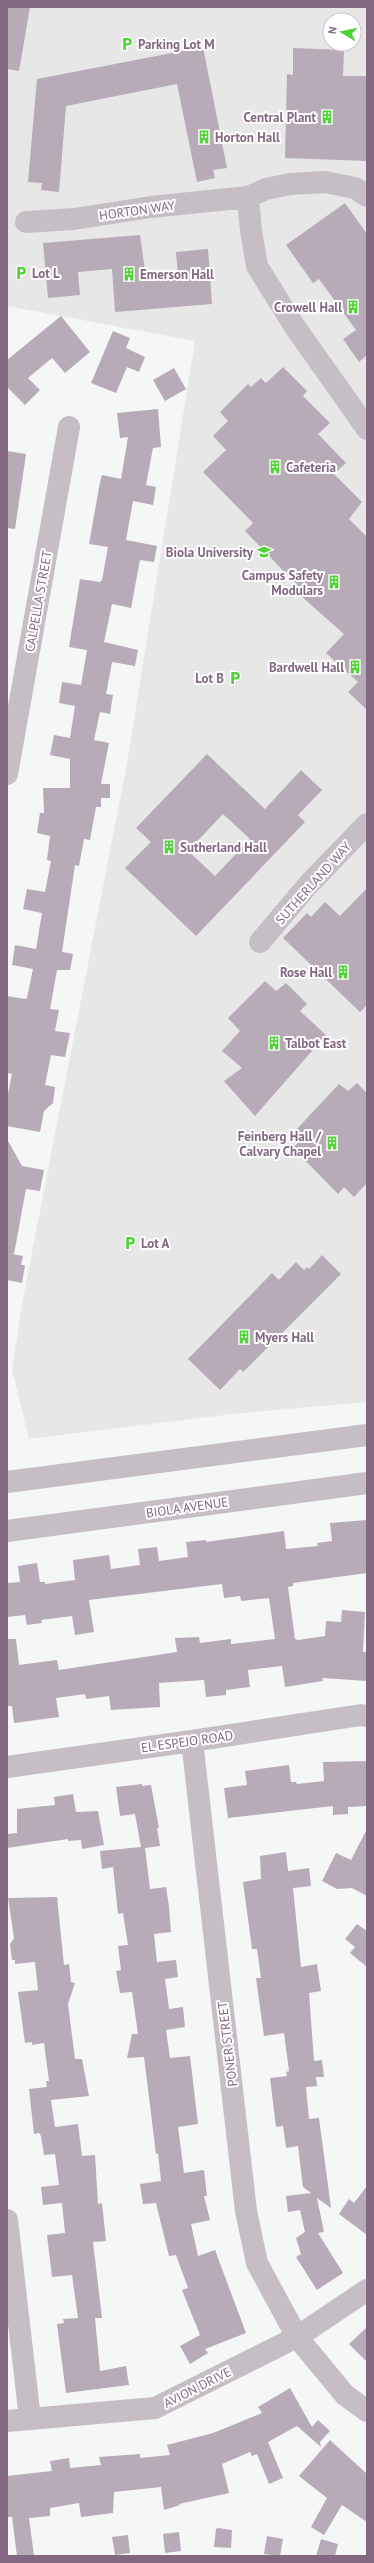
<svg xmlns="http://www.w3.org/2000/svg" width="374" height="2563" font-family="'PT Sans',sans-serif">
<style>
.built{fill:#e7e7e8;fill-rule:evenodd}
.building{fill:#b7abb8;fill-rule:evenodd}
.lines{fill:none;stroke-linecap:round;stroke-linejoin:round}
.minor{stroke:#c5bec5;stroke-width:22}
.labels{text-anchor:middle;stroke-width:4;stroke-linejoin:round;paint-order:stroke}
.poi-label{font-size:13px;font-weight:bold;fill:#826881;stroke:#fff;text-anchor:start}
.street-label{font-size:13px;fill:#826881;stroke:#fff}
</style>
<rect width="100%" height="100%" fill="#f4f7f6"/>
<path class="built" d="M7,7H367V1402L233,1414L29,1439L12,1370L22,1304L127,763L195,341L7,306ZM330,20H354V44H330Z"/>
<path class="building" d="M7,7H30L19,71L7,69Z
M203,47L227,168L213,170L215,178L197,182L177,84L66,106L59,192L41,190L42,183L28,182L37,79Z
M293,48L344,50L343,76H367V161L285,158L287,74L293,75Z
M345,203L367,234V355L359,362L343,339L356,330L319,279L313,283L286,245Z
M140,235L146,278L178,275L176,252L208,249L212,304L115,312L112,269L78,272L80,295L48,298L43,243Z
M61,316L90,352L65,373L52,358L28,378L40,390L25,405L7,387V360Z
M113,331L130,338L126,348L145,357L139,372L127,367L116,393L91,383Z
M283,367L307,391L303,396L330,423L318,434L346,463L334,474L362,502L349,519L367,537V710L348,692L358,682L326,653L344,634L301,596L303,594L296,588L298,586L245,531L253,523L203,472L226,450L213,436L228,421L220,412L248,384L251,387L261,378L266,383Z
M174,368L186,389L165,401L153,380Z
M158,409L161,447L153,448L146,485L156,487L153,505L133,501L126,540L157,546L154,562L140,560L131,608L112,604L104,642L138,650L135,666L112,662L106,694L113,695L110,714L100,712L94,740L109,743L101,784H110V798H101V807H96L90,840L84,839L79,866L75,865L62,952L73,954L70,970H57L50,1009L59,1010L55,1031L70,1033L65,1057L51,1055L45,1085L55,1087L53,1103L44,1111L40,1132L7,1126V1098L12,1074L7,1073V996L25,999L27,998L33,969L12,965L15,945L36,949L42,913L23,909L27,889L45,892L51,861L47,860L50,836L37,833L40,813H44L43,788H70V759L50,755L54,735L70,738L75,706L59,703L62,682L81,685L87,650L69,647L80,579L100,582L102,580L108,547L89,544L100,482L102,475L121,479L128,437L120,438L117,413Z
M7,451L26,454L15,529L7,528Z
M207,754L265,809L301,770L322,790L298,815L305,822L196,936L125,868L151,842L136,828ZM223,814L250,839L215,876L188,851Z
M367,888V1005L360,1012L283,938L307,913L311,917L325,902L340,916Z
M265,981L276,991L286,983L307,1004L300,1011L326,1035L255,1116L224,1081L242,1068L222,1051L240,1031L228,1018Z
M357,1083L367,1093V1183L354,1197L344,1187L338,1194L293,1148L302,1138L295,1131L339,1084L348,1091Z
M7,1139L22,1166L44,1170L40,1191L26,1189L14,1254L7,1253Z
M7,1253L23,1256L21,1265H25L22,1283L7,1280Z
M322,1255L341,1274L243,1372L240,1369L220,1390L188,1359L272,1273L279,1280L296,1262L304,1270L307,1267L309,1269Z
M367,1520V1573L293,1583V1586L288,1587L295,1639L298,1640L325,1636L326,1621L341,1622L342,1610L365,1612L363,1652H367V1681L322,1678L323,1681L285,1687L282,1666L248,1670L250,1687L226,1690V1695L206,1697L204,1680L159,1683L160,1707L111,1710L109,1696L86,1699L85,1694L56,1698L59,1717L14,1723L12,1706H7V1639H16L19,1665L57,1660L59,1670L177,1652L175,1638L199,1637L200,1643L231,1639V1644L275,1639L269,1598L241,1601L240,1596L224,1598L222,1584L89,1600L94,1632L75,1635L72,1616L41,1620L42,1623L27,1625L25,1615L7,1617V1583L20,1582L18,1566L37,1563L40,1582H45V1584L75,1580L73,1560L109,1555L111,1569L140,1565L138,1549L157,1547L159,1561L188,1557L186,1542L206,1540V1542L284,1531L286,1549L318,1546L317,1543L332,1541L330,1523Z
M367,1761V1806L348,1807V1814L333,1815V1806L228,1818L224,1788L247,1785L245,1771L289,1765L291,1782H296L297,1784L324,1781L323,1762Z
M142,1784V1786L151,1785L159,1828H157L160,1846L145,1848L150,1889L166,1887L169,1907L171,1932L154,1934L157,1962L176,1960L178,1977L165,1979L169,2009L183,2007L185,2027L166,2030L170,2058L190,2056L198,2124L178,2127L184,2173L204,2170L207,2196H204L210,2220L191,2224L198,2256L215,2250L246,2333L205,2349L208,2353L190,2364L180,2346L200,2335L182,2290L188,2288L176,2255L169,2256L156,2203L143,2204L140,2184L161,2181L158,2153L156,2154L144,2057L127,2058L132,2034H138L132,1992L120,1993L116,1971L121,1970L118,1946L128,1945L123,1913L118,1914L113,1867L102,1869L100,1851L141,1847L135,1814L120,1816L116,1787Z
M73,1794L76,1812L98,1811L104,1845L82,1849L81,1840L68,1841V1839L7,1848V1834L17,1833V1809L55,1805L54,1797Z
M367,1829V1896L352,1888L337,1889L322,1881L336,1853L351,1860Z
M286,1852L288,1871L309,1868L311,1886L293,1888L301,1967L317,1964L321,1991L309,1993L314,2061L322,2060L324,2077H316L317,2086L306,2087L309,2119L319,2118L331,2208L317,2198L324,2232L318,2233L343,2273L317,2290L296,2257L301,2254L296,2238L305,2232L300,2210L288,2212L286,2196L311,2193L303,2187L298,2146L286,2148L283,2126L276,2127L270,2078L287,2076L286,2072L289,2071L284,2033L264,2036L256,1978H261L257,1949H252L243,1882L261,1879L260,1856Z
M57,1897L64,1965L69,1964L71,1982L75,1983L68,2004L75,2059H82L89,2096L51,2100L55,2127L78,2124L82,2156L95,2155L98,2204L102,2203L106,2241L93,2242L102,2318H95L100,2371L126,2366L129,2385L66,2393L57,2324L64,2323L63,2319L78,2318L72,2275L52,2277L47,2235L65,2233L62,2203L43,2205L41,2187L59,2185L55,2154L44,2155L41,2136L39,2133L34,2134L29,2089L47,2087L46,2081H49L44,2043L32,2045V2042L25,2043L18,1992L38,1990L35,1962L15,1964V1960H12L10,1944L14,1938L8,1898Z
M357,1924L367,1931V1967L350,1953L355,1947L345,1939Z
M367,2186V2235L339,2214L349,2199L354,2203Z
M367,2327V2362L349,2344Z
M290,2388L312,2427L318,2420L330,2431L320,2442L321,2447L297,2426L268,2442L283,2478L269,2484L257,2454L252,2456L250,2452L222,2464L229,2493L179,2504L180,2505L164,2510L161,2487L114,2492L113,2513L81,2517L79,2503L50,2508V2516L29,2518L34,2556H17L12,2517H7V2476L52,2471L50,2461L69,2458L70,2468L101,2465L99,2457L140,2454V2458L170,2455L167,2445L213,2433L262,2413L258,2407Z
M330,2440L367,2474V2522L342,2505L324,2535L311,2527L327,2498L299,2476Z
M218,2528L232,2530L231,2548L214,2547L216,2529Z
M179,2532L181,2551L165,2553L163,2534Z
M128,2535L130,2553L115,2555L112,2537Z
M267,2536L283,2539L280,2556L264,2554Z
M321,2539L338,2544L335,2556H316Z"/>
<g class="lines">
<path class="minor" d="M248,197L251,231L257,266L295,327L367,429
M26,222L74,219L151,207L248,197L266,189L290,184L325,182L355,188L367,196
M7,774L69,427
M260,942L308,885L367,824
M7,1482L367,1435
M7,1531L367,1483
M192,1741L246,2211L257,2263L297,2337L345,2395L367,2411
M7,1767L192,1741L361,1715L367,1716
M7,2220L30,2419
M7,2421L155,2408L297,2337L367,2290"/>
</g>
<defs>
<g id="parking-bare" transform="scale(1.08)"><path d="M-3.5-5.5H1a3.5 3.5 0 0 1 0 7H-1V5.5H-3.5ZM-1-3.4V-.6H.8a1.4 1.4 0 0 0 0-2.8Z" fill="#4fd337" stroke="#fff" stroke-width="2.5" paint-order="stroke"/></g>
<g id="building-bare" transform="scale(1.08)"><path d="M-4-6H4V6H1V3H-1V6H-4ZM-2.5-4.3h1.7v1.8h-1.7ZM.8-4.3h1.7v1.8H.8ZM-2.5-1h1.7V.8h-1.7ZM.8-1h1.7V.8H.8Z" fill="#4fd337" stroke="#fff" stroke-width="2.5" paint-order="stroke"/></g>
<g id="university-bare" transform="scale(1.08)"><path d="M0-5L7-2L0 1L-7-2ZM-4 1L0 2.5L4 1V4Q0 6-4 4Z" fill="#4fd337" stroke="#fff" stroke-width="2.5" paint-order="stroke"/></g>
</defs>
<g fill-rule="evenodd">
<use href="#parking-bare" x="127" y="44"/>
<use href="#building-bare" x="327" y="117"/>
<use href="#building-bare" x="204" y="137"/>
<use href="#parking-bare" x="21" y="273"/>
<use href="#building-bare" x="129" y="274"/>
<use href="#building-bare" x="353" y="307"/>
<use href="#building-bare" x="275" y="467"/>
<use href="#university-bare" x="264" y="552"/>
<use href="#building-bare" x="334" y="582"/>
<use href="#building-bare" x="355" y="667"/>
<use href="#parking-bare" x="235" y="678"/>
<use href="#building-bare" x="169" y="847"/>
<use href="#building-bare" x="343" y="972"/>
<use href="#building-bare" x="274" y="1043"/>
<use href="#building-bare" x="332" y="1143"/>
<use href="#parking-bare" x="130" y="1243"/>
<use href="#building-bare" x="244" y="1337"/>
</g>
<g class="labels">
<g class="poi-label">
<text x="138" y="49">Parking Lot M</text>
<text x="316" y="122" text-anchor="end">Central Plant</text>
<text x="215" y="142">Horton Hall</text>
<text x="32" y="278">Lot L</text>
<text x="140" y="279">Emerson Hall</text>
<text x="342" y="312" text-anchor="end">Crowell Hall</text>
<text x="286" y="472">Cafeteria</text>
<text x="253" y="557" text-anchor="end">Biola University</text>
<text x="323" y="580" text-anchor="end">Campus Safety<tspan x="323" dy="15">Modulars</tspan></text>
<text x="344" y="672" text-anchor="end">Bardwell Hall</text>
<text x="224" y="683" text-anchor="end">Lot B</text>
<text x="180" y="852">Sutherland Hall</text>
<text x="332" y="977" text-anchor="end">Rose Hall</text>
<text x="285" y="1048">Talbot East</text>
<text x="321" y="1141" text-anchor="end">Feinberg Hall /<tspan x="321" dy="15">Calvary Chapel</tspan></text>
<text x="141" y="1248">Lot A</text>
<text x="255" y="1342">Myers Hall</text>
</g>
<g class="street-label">
<text transform="translate(137 210) rotate(-8)" y="5">HORTON WAY</text>
<text transform="translate(38 601) rotate(-80)" y="5">CALPELLA STREET</text>
<text transform="translate(313 883) rotate(-48)" y="5">SUTHERLAND WAY</text>
<text transform="translate(187 1507) rotate(-8)" y="5">BIOLA AVENUE</text>
<text transform="translate(187 1741) rotate(-8)" y="5">EL ESPEJO ROAD</text>
<text transform="translate(227 2044) rotate(-97)" y="5">PONER STREET</text>
<text transform="translate(197 2387) rotate(-27)" y="5">AVION DRIVE</text>
</g>
</g>
<rect width="374" height="2563" fill="none" stroke="#826881" stroke-width="16"/>
<g transform="translate(342 32) rotate(280)"><circle r="19" fill="#ffffff" stroke="#cdc3cd"/>
<path d="M0-3L7 15L0 10L-7 15Z" fill="#4fd337"/>
<text y="-6" font-size="11" font-weight="bold" text-anchor="middle" fill="#826881">N</text>
</g>
</svg>
